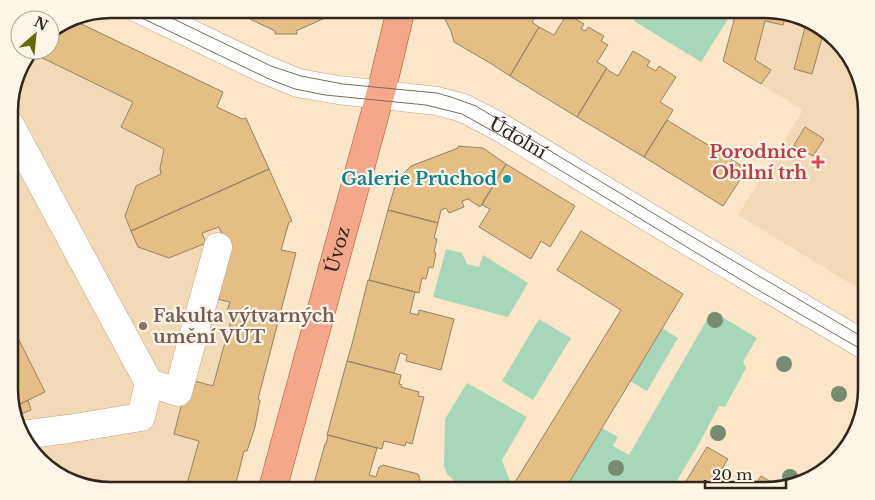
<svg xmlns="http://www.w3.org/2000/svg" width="875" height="500" font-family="'Libre Baskerville',serif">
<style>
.built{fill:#f3dab6}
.green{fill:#a7d7ba}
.building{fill:#e5be83;stroke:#968368}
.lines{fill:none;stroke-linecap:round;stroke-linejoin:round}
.minor-casing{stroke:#b7a487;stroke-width:29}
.major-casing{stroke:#aa5430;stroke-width:29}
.minor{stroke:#fff;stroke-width:28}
.major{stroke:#f4a789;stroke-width:28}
.tram{stroke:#7a6d5b;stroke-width:1}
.tree{fill:#768b70}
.health-dot{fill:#e0444e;stroke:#fef5e9;stroke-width:2}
.culture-dot{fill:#0f9aa8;stroke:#fef5e9;stroke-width:2}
.education-dot{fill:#8d6e63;stroke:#fef5e9;stroke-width:2}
.labels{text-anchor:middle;stroke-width:4.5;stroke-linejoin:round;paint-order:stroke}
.street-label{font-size:18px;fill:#2f271c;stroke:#fef5e9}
.health-label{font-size:18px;font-weight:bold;fill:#be3a42;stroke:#fef5e9;text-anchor:end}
.culture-label{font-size:18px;font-weight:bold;fill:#0d838f;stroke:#fef5e9;text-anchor:end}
.education-label{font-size:18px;font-weight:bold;fill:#785e54;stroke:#fef5e9;text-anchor:start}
.rim{fill:none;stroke:#2f271c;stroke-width:2.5}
</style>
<rect width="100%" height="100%" fill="#fbe6c8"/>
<path class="built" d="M737,9H765L816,23L852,59L866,104V293L738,215L803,110L723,61Z
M69,18L223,92L217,107L242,119L246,118L292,221L289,222L281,250L296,253L258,399L260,400L255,427L247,451H244L234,491H110L59,477L26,446L10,403V98L19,65L31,50H50V30Z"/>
<path class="green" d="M641,9H714L730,16L701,62L634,21Z
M446,249L462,253L467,264L479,267L483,255L528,283L508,317L433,297Z
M712,311L757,338L743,362L746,368L725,407L719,406L701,440L671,491H564L602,428L618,437L613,446L629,455Z
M539,319L571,338L533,400L502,381Z
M662,328L678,338L647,391L630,381Z
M467,383L527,417L502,460L512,487L521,491H465L447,474L444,466L445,419Z"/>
<path class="building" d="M229,9H345L296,31L297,34H275V31Z
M440,9H500L505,14L508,9H535L531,15L535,17L532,22L539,27L510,76L490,63L454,42L451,31Z
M737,9H765L786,14L783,25L765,21L755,60L771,70L761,84L723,61Z
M567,14L584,24L581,29L586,31L588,27L604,36L601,41L608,45L597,62L607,68L577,117L510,76L539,27L554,35Z
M69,18L223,92L217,107L242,119L246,118L269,169L131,231L125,216L136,186L161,174L160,168L164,149L121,127L133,102L30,52L31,50H50V30Z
M807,20L816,23L824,31L812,74L794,69Z
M633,51L650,61L647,66L656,71L659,66L676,77L660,102L673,110L644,157L577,117L606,69L618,76Z
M667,120L747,169L723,206L644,157Z
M805,127L824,139L813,156L794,145Z
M458,146L483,148L506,164L480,207L468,199L462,201L464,207L449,213L446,208L441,210L438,223L388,210L395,186L393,184L411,166L458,148Z
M506,164L575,206L550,247L541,241L531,259L479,227L490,209L482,205Z
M269,169L292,221L289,222L281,250L296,253L258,399L260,400L255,427L247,451H244L234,491H185L199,441L174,434L188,379L213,386L233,313L227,311L230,302L217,299L232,243L225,241L219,227L202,233L206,243L169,258L138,247L131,231Z
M388,210L438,223L434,238L437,239L434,252L436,253L433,268L429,267L426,279L422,278L419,293L369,280Z
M581,231L683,294L564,491H521L512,487L621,310L557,270Z
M368,280L415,292L410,313L418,315L419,310L454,319L441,370L406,361L407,355L400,353L394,373L347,361L352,344Z
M10,322L45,392L12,408L10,402Z
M347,361L401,375L399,384L402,385L401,387L419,392L418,396L424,397L412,444L406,442L405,446L384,441L382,449L327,435Z
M28,400L31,410L16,416L13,408Z
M328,435L377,448L369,475L376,477L379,467L383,465L418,474L420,479L417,491H312L325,444H326Z
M707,447L728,459L709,491H691L683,486Z
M761,476L781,488L771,491H751Z"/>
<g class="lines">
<g class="minor-casing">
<g id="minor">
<path id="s1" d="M139,9L264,69L298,83L338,90L437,101L463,108L498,126L678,235L866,346"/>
<path d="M10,125L149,383L141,417L68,429L22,435"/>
<path d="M149,383L178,392L218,247"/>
</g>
</g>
<g class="major-casing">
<g id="major">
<path id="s2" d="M272,491L382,88L401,9"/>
</g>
</g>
<use href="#minor" class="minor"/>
<use href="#major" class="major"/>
<path class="tram" d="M123,9L269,79L295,89L325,95L426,105L462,114L532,153L751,286L866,352
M153,9L271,66L301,76L343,84L437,93L451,97L476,106L681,230L866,339"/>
</g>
<g class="tree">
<circle cx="715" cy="320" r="8"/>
<circle cx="784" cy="364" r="8"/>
<circle cx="839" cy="394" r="8"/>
<circle cx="718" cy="433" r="8"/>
<circle cx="616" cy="468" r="8"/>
<circle cx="790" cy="477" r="8"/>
</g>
<path class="health-dot" d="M815.5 154.5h5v5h5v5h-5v5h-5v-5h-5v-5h5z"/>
<circle class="culture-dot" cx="507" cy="179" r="5"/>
<circle class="education-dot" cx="143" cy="326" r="5"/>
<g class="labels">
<g class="street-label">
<text dy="6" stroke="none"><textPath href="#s1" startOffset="405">Údolní</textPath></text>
<text dy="6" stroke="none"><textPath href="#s2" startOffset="250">Úvoz</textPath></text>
</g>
<g class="health-label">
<text x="807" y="158">Porodnice<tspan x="807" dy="21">Obilní trh</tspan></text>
</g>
<g class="culture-label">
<text x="497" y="185">Galerie Průchod</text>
</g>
<g class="education-label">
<text x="153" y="322">Fakulta výtvarných<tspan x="153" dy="21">umění VUT</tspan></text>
</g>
</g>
<path d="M0 0H875V500H0ZM111 18H765A93 93 0 0 1 858 111V389A93 93 0 0 1 765 482H111A93 93 0 0 1 18 389V111A93 93 0 0 1 111 18Z" fill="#fef5e9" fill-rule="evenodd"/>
<path class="rim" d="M111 18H765A93 93 0 0 1 858 111V389A93 93 0 0 1 765 482H111A93 93 0 0 1 18 389V111A93 93 0 0 1 111 18Z"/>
<g transform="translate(35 35) rotate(27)"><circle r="24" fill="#fef5e9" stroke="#aba397"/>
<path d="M0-4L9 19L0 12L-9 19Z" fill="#676905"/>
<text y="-8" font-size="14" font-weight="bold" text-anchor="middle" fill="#2f271c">N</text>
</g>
<path d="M705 480v8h81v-8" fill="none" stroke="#2f271c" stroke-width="2.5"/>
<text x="712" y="480" font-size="15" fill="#2f271c" stroke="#fef5e9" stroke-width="4" paint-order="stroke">20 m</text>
</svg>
